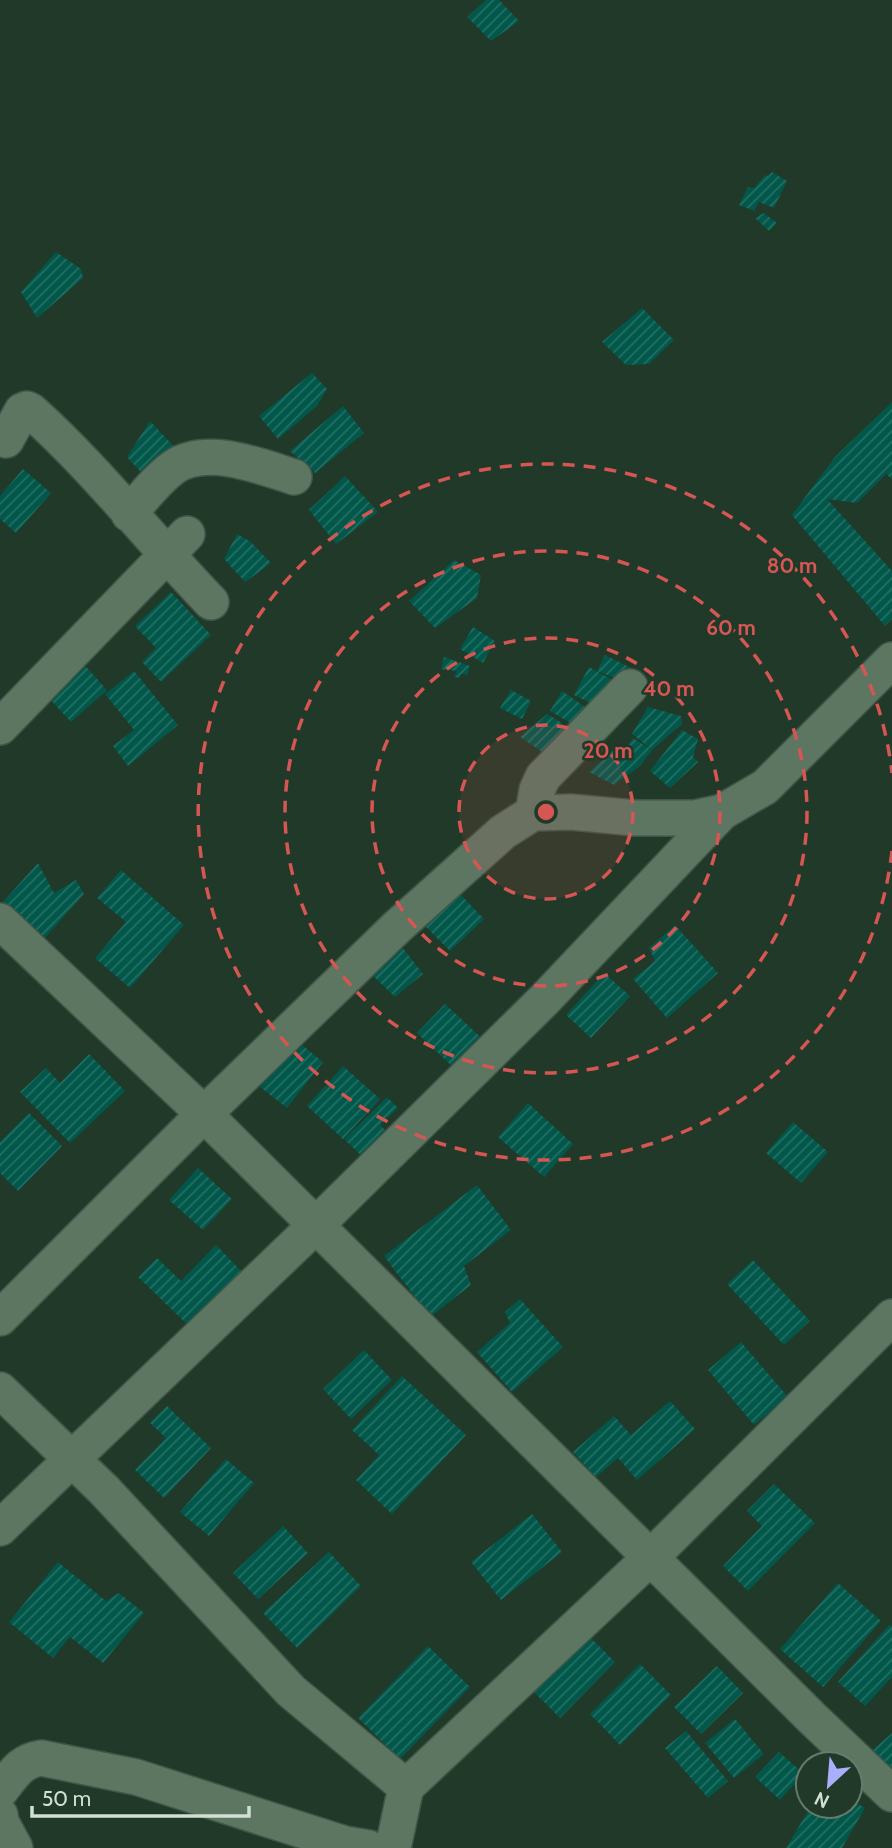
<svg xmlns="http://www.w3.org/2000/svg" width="892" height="1848" font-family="Cabin,sans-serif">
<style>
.building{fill:url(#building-hatch)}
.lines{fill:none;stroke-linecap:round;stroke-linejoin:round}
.street-casing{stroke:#405547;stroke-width:38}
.street{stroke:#5c7662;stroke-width:35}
.ring{fill:none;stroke:#d55653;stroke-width:3.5;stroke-dasharray:12 9}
.centre{fill:#d55653;stroke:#213928;stroke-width:3.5}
.ring-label{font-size:21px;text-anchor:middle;font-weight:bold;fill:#d55653;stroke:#213928;stroke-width:5;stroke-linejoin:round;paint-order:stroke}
</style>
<defs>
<pattern id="building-hatch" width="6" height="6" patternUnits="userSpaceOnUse" patternTransform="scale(1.75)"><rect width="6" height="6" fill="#00574a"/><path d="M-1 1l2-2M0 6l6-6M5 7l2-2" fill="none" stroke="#246f63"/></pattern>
</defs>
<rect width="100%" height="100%" fill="#213928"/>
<path class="building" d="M486,0H499L519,21L491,41L467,17Z
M772,172L787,181L774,208L759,202L754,211L739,205L748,187L754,188L765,175L768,176Z
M764,213L777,223L769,231L755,218Z
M56,252L81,269L83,278L37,318L21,292Z
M642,308L674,340L649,364L626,365L602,342Z
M312,373L327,389L317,406L278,439L259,416Z
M892,402V479L886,474L857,503L827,499L892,571V619L885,626L792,515L835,457Z
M343,406L364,433L315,473L290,451Z
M150,421L179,452L148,480L127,457Z
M23,469L51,493L16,533L0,519V496Z
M345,476L378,512L336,544L309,510Z
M237,534L251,542L271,563L245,582L224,559Z
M454,560L481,575L477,598L435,628L409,601Z
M171,592L211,635L161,682L142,662L156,648L135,626Z
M473,627L495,641L483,663L460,649Z
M605,655L631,668L625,682L597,671Z
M444,657L470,666L467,675L461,674L459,678L454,677L457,671L441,669Z
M80,660L107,690L71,722L44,693Z
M589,667L611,679L599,707L574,695Z
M134,671L178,725L128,766L113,746L134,730L105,694Z
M511,690L531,701L522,719L500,708Z
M562,691L591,711L577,727L550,711Z
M648,707L681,716L682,724L652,750L640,766L614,785L589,772L615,748L622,753L633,738L652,750L632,734Z
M547,714L562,723L574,744L545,754L520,737Z
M682,730L698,739L693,757L698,762L670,788L650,771Z
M38,863L54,893L76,880L84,894L43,940L2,903Z
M121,870L184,925L130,988L95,958L126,922L97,898Z
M460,894L484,919L450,951L426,927Z
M675,925L718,973L667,1018L633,979L655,961L649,948Z
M402,947L423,974L395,997L372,975Z
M604,973L630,996L591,1038L566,1015Z
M445,1004L487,1043L458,1072L417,1033Z
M297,1041L323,1062L287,1108L260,1087Z
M89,1054L125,1091L70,1143L20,1092L46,1068L60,1083Z
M343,1066L380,1099L343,1139L307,1106Z
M387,1097L398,1108L380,1125L395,1140L370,1164L344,1139Z
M528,1103L573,1144L544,1177L498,1137Z
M29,1113L62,1146L18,1191L0,1173V1142Z
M793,1122L828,1152L801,1183L766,1153Z
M198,1168L232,1199L203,1230L169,1200Z
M477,1185L511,1230L464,1266L471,1285L430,1317L384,1256Z
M216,1245L247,1277L194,1331L138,1277L157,1258L181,1281Z
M753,1260L810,1321L784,1345L727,1284Z
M520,1299L563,1347L512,1392L477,1352L510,1323L505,1312Z
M741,1342L788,1397L754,1425L708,1370Z
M364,1350L392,1380L351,1419L323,1389Z
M402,1376L466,1435L392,1514L356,1480L379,1455L352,1430Z
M670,1401L695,1429L637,1480L618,1458L596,1477L573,1452L614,1416L631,1435Z
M167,1406L211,1448L164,1498L135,1470L166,1438L150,1423Z
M226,1459L254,1483L209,1536L180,1512Z
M774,1484L815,1523L748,1591L723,1566L762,1526L747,1511Z
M532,1514L562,1552L501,1600L471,1562Z
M283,1526L308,1553L258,1599L233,1573Z
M329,1552L361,1586L297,1648L263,1613Z
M58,1562L106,1601L119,1593L144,1613L103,1663L70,1637L53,1658L9,1622Z
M838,1583L881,1621L823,1687L780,1649Z
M889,1625L892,1626V1677L865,1706L838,1682Z
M588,1635L615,1662L560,1718L533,1691Z
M428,1646L470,1687L400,1759L358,1718Z
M640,1664L671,1695L620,1745L590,1714Z
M717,1666L743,1693L701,1734L674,1707Z
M735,1719L764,1754L734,1778L705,1743Z
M686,1731L728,1781L708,1798L665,1748Z
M892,1733V1770L873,1750Z
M779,1752L804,1774L780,1800L755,1777Z
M850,1799L865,1808L842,1848H786L811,1806H850Z"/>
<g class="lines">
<g class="street-casing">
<path id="street" d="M6,440L22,411L27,409L31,411C96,469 150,539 211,602
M129,514C142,499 157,479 174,467C207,445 260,466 294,477
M0,727L187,534
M533,813L537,790L543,777L630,687
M0,921L204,1114L397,927L503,832L533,813L571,812L635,818H694L722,812L765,787L892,660
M0,1318L204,1114L812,1718L892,1794
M0,1390L104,1490L291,1691L406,1787L393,1848
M0,1528L316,1225L545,999L722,812
M406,1787L651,1557L892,1317
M0,1791C13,1775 20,1761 41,1758L136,1777L345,1844L369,1848
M0,1815L1,1822L15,1848"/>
</g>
<use href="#street" class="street"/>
</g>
<circle cx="546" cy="812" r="87" fill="#d55653" fill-opacity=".12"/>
<g class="ring">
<circle cx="546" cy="812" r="87"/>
<circle cx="546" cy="812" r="174"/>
<circle cx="546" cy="812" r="261"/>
<path d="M892 851A348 348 0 1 1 892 773"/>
</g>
<circle cx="546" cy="812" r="10" class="centre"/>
<g class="ring-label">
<text x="792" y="573">80 m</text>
<text x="731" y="635">60 m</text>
<text x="669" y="696">40 m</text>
<text x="608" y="758">20 m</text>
</g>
<g transform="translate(829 1785) rotate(206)"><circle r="33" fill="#213928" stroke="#677b6d" stroke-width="2"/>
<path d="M0-5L12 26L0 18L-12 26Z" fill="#abaffb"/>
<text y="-10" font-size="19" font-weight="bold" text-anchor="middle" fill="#d1dfd4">N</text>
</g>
<path d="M32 1806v10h217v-10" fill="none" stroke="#d1dfd4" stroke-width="3.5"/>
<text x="42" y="1806" font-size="21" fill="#d1dfd4" stroke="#213928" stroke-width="5" paint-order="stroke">50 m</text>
</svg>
